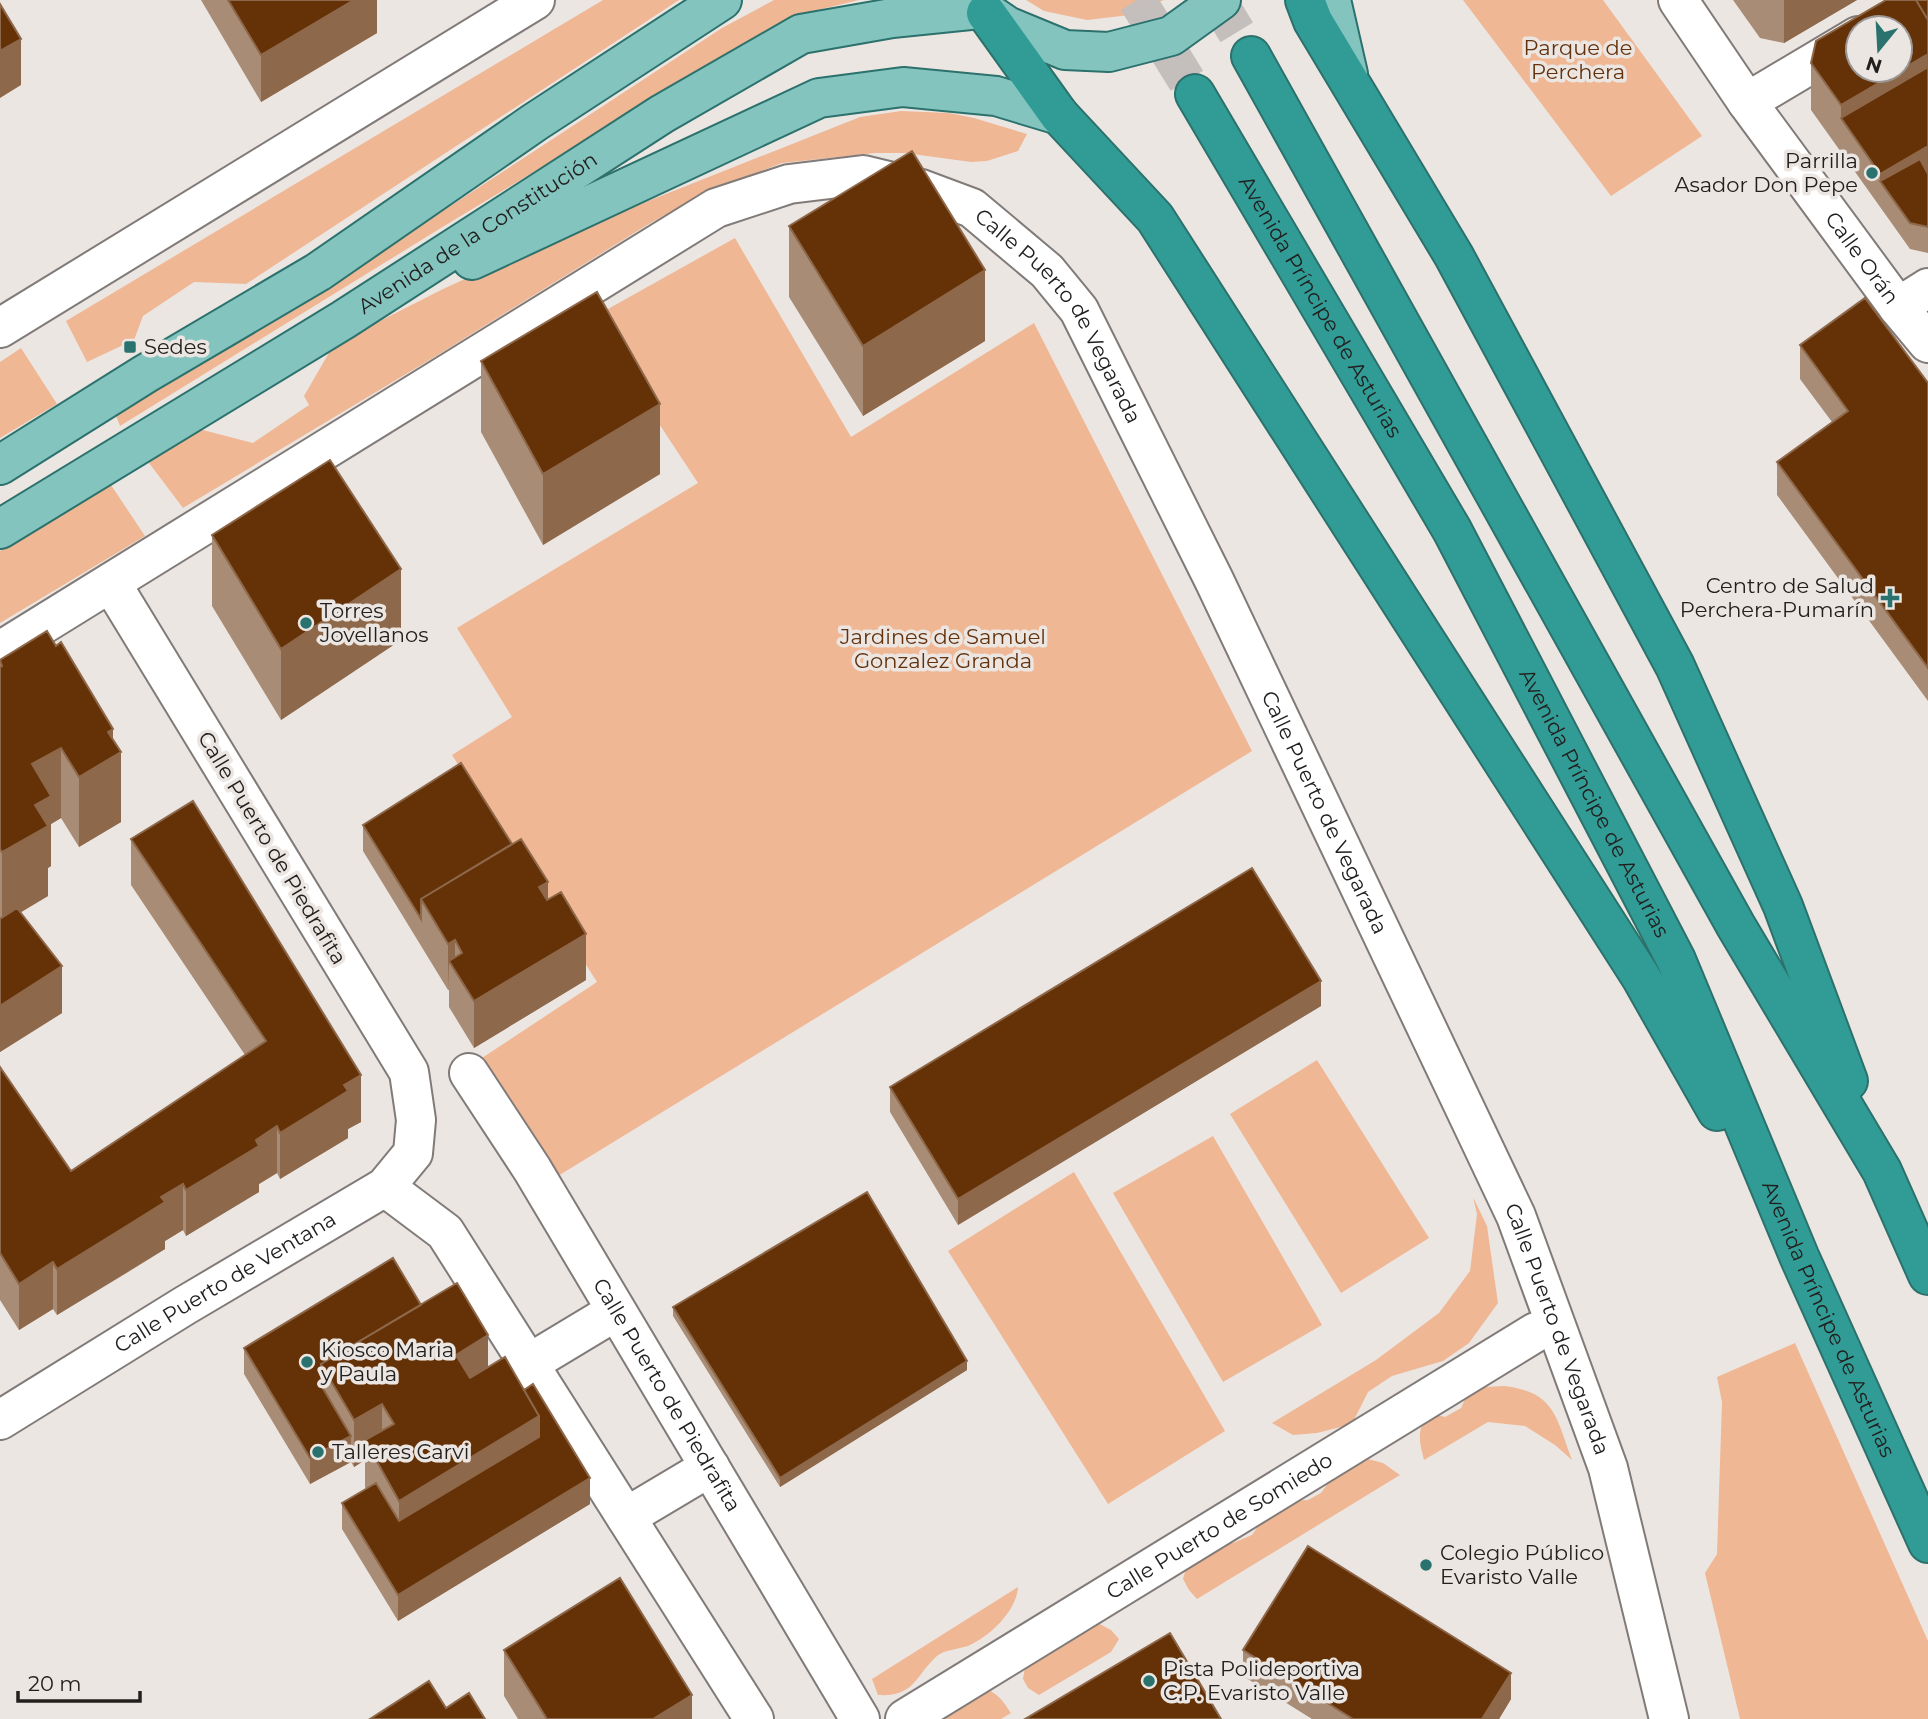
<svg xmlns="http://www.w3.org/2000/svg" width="1928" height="1719" font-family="Montserrat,sans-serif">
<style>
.green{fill:#efb794}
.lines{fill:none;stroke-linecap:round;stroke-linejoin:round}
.highway-tunnel{stroke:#c4bebc;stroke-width:38;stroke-dasharray:38 19;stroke-linecap:butt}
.minor-casing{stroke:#807b78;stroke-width:42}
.major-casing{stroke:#2c716c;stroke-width:42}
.highway-casing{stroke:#2c716c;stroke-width:42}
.minor{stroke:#fff;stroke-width:38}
.major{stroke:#83c4bf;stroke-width:38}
.highway{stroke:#319c95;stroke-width:38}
.wall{fill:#a88c76}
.shaded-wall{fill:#8e684a}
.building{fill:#653208;stroke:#8e684a;stroke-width:2;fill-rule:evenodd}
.poi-dot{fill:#29726d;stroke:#ece6e3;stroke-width:2.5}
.labels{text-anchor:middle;stroke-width:7;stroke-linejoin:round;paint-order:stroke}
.park-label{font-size:21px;fill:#63320d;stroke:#ece6e3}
.poi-label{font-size:21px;fill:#22201f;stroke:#ece6e3;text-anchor:start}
.street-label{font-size:21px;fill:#22201f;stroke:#ece6e3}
</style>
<rect width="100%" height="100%" fill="#ece6e3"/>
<path class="green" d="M603,0H679L246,284L194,282L143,316L134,340L87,362L66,321Z
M774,0H859L814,11L765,32L436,231L120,426L116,416L400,239L722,28Z
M1026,0H1164L1130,15L1087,20L1044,11Z
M1463,0H1603L1702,136L1611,196Z
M901,111L949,113L974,118L1027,134L1018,151L987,161L971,162L905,153H875L782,163L705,193L647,225L436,356L183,508L143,455L199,429L253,443L309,405L304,396L330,351L376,323L443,289L550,240L860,117Z
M735,238L851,437L1034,323L1252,751L558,1176L482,1058L597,982L452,755L512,717L457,628L698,483L590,319Z
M21,348L57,404L0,438V362Z
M109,482L145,536L0,623V551Z
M1317,1060L1429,1238L1341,1293L1230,1114Z
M1213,1136L1322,1325L1223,1382L1113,1193Z
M1074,1172L1225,1431L1108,1504L948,1251Z
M1473,1197L1487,1226L1498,1303L1469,1343L1443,1361L1392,1376L1368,1392L1352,1424L1317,1433L1293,1435L1272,1423L1376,1360L1439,1313L1470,1271L1477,1214Z
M1795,1343L1928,1641V1719H1740L1705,1573L1717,1554L1722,1402L1717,1377Z
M1504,1386C1555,1392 1556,1417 1572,1460L1555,1445L1525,1426L1488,1422L1424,1460C1419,1440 1416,1430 1430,1413L1445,1417L1461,1408L1467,1395L1486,1387Z
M1360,1457L1383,1463L1400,1475L1197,1599L1189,1590L1183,1579L1191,1552L1215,1543H1233L1252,1535L1266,1515L1290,1501L1308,1500L1321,1493L1331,1479Z
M1018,1587C1017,1611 989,1637 968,1646C958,1649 944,1650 937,1656C914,1677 915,1697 878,1695L872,1679Z
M1094,1621L1111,1630L1119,1639L1111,1652L1039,1695L1028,1688L1023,1679L1025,1667L1051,1649L1064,1646Z
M983,1688C997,1692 1003,1701 1011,1713L1001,1719H932L966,1706L973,1695Z"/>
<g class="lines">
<path class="highway-tunnel" d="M1137,0L1195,94
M1217,0L1251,56"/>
<g class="minor-casing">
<g id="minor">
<path id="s1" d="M1678,0L1747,102L1898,307L1928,343"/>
<path d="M1747,102L1858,36"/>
<path d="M1898,307L1928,288"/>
<path d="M0,328L535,0"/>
<path id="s2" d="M0,651L716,208L789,184L863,175L921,189L972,208L1047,271L1079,310L1214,580L1516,1216L1608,1468L1669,1719"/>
<path id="s3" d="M469,1073L532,1169L860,1719"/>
<path d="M385,1187L445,1232L754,1719"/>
<path d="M528,1364L616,1311"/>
<path id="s4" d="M0,1420L184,1306L385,1187L413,1153L416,1120L409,1072L111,583"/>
<path d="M626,1517L710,1467"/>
<path id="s5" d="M905,1719L1536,1332"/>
</g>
</g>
<g class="major-casing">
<g id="major">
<path d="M1331,0L1348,74"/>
<path d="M978,6L1007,26L1065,50L1109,52L1171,36L1221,0"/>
<path d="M472,260L819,98L903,87L996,96L1059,115"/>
<path d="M0,465L145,374L318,272L535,122L722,0"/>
<path id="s6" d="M0,529L343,320L662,114L801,34L892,18L980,9"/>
</g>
</g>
<g class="highway-casing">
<g id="highway">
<path d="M1305,0L1313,21L1454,256L1675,666L1783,906L1848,1081"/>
<path d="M986,13L1059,115L1155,218L1641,977L1717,1111"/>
<path d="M1251,56L1736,926L1882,1171L1928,1275"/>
<path id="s7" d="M1195,94L1452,530L1676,960L1799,1256L1928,1543"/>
</g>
</g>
<use href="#minor" class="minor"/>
<use href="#major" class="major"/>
<use href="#highway" class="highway"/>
</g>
<path class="wall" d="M201,0H377V33L261,102Z
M1733,0H1857L1784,43L1760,38Z
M1928,0V253L1910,249L1811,110V63Z
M789,226L985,341L863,416L789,297Z
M1800,345L1928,383V701L1777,495V462L1832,422L1800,379Z
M481,361L660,474L543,545L481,432Z
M212,535L401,640L281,720L212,606Z
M0,660L113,738L121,822L79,847L61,818L51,824V866L48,868V896L20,913L62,1013L0,1052Z
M363,825L512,844L548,900L586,980L474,1048L449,1007V990H448L363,851Z
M131,839L361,1122L348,1129V1138L280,1179L277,1173L259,1184V1192L186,1236L183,1230L165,1241V1249L125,1274L57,1315L53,1309L19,1330L0,1300V1067L71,1171L245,1055L131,885Z
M1321,1006L958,1225L890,1112V1087Z
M421,1305L488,1367L590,1504L398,1621L342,1529V1503L366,1489L365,1487V1460L354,1467L351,1462L310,1484L244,1374V1348Z
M673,1307L967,1370L780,1487L673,1316Z
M504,1650L692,1719H518L504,1696Z
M1243,1650L1511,1699L1499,1719H1312L1243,1676Z"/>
<path class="shaded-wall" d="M354,0H377V33L261,102V55Z
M1784,0H1857L1784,43Z
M21,39V85L0,98V51Z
M1928,54V100L1841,118V105Z
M1928,146V180L1880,181V207V174Z
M985,270V341L863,416V346Z
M660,404V474L543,545V474Z
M401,569V640L281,720V649Z
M113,729V757L121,752V822L79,847V777L108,732Z
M61,748V818L51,824V866L48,868V896L2,923V852L32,764Z
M548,882V929L539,887Z
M586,934V980L474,1048V1001Z
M455,940V970L449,961L448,990V944Z
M62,966V1013L0,1052V1006Z
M1321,981V1006L958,1225V1199Z
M361,1075V1122L348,1129V1138L280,1179V1133L344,1085Z
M277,1126V1173L259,1184V1192L186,1236V1190L256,1140Z
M183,1184V1230L165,1241V1249L57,1315V1269L161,1197Z
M53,1262V1309L19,1330V1284Z
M488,1335V1382L456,1401V1355Z
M967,1361V1370L780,1487V1478Z
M382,1404V1450L365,1440V1460L354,1467V1420Z
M539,1416V1462L399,1547V1501Z
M351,1436V1462L310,1484V1458Z
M590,1478V1504L398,1621V1595Z
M1511,1673V1699L1499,1719H1482Z
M692,1695V1719H653Z"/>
<path class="building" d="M228,0H354L261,55Z
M1886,0H1916L1928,20V54L1841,105L1811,63L1816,41ZM1858,28H1900V70H1858Z
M1916,0H1928V20Z
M0,4L21,39L0,51Z
M1928,67V146L1880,174L1841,118Z
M912,151L985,270L863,346L789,226Z
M1920,159L1928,174V227L1910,223L1880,181Z
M597,292L660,404L543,474L481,361Z
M1865,298L1928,383V668L1777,462L1848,411L1800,345Z
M330,460L401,569L281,649L212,535Z
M47,631L56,646L61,642L113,729L108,732L121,752L79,777L61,748L32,764L51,796L35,805L48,826L2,852L0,849V667L2,666L0,660Z
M461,763L512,844L421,899V919L363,825Z
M193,801L361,1075L344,1085L348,1091L280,1133L277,1126L256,1140L259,1146L186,1190L183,1184L161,1197L165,1202L125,1227L57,1269L53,1262L19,1284L0,1253V1067L71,1171L266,1041L131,839Z
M521,839L548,882L539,887L547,900L561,892L586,934L474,1001L449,961L462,953L455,940L448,944L421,899Z
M1252,868L1321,981L958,1199L890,1087Z
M17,908L62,966L0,1006V919Z
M867,1192L967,1361L780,1478L673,1307Z
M393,1258L421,1305L321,1364V1385L351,1436L310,1458L244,1348Z
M457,1283L488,1335L456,1355L470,1378L505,1357L539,1416L399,1501L365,1440L394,1424L382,1404L354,1420L321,1364Z
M533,1384L590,1478L398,1595L342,1503L376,1483L399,1521L539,1437V1416L524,1390Z
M1308,1546L1511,1673L1482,1719H1353L1243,1650Z
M620,1578L692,1695L653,1719H547L504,1650Z
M1170,1633L1221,1719H1025Z
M429,1681L446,1708L469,1693L485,1719H370Z"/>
<g class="poi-dot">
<circle cx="1872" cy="173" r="7"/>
<rect x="123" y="340" width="14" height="14" rx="3.5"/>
<path d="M1886.5 587.5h7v7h7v7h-7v7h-7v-7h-7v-7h7z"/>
<circle cx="306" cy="623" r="7"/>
<circle cx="307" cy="1362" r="7"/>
<circle cx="318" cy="1452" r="7"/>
<circle cx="1426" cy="1565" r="7"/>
<circle cx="1149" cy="1681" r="7"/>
</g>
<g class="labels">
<g class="park-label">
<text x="1578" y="55">Parque de<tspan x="1578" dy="24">Perchera</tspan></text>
<text x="943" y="644">Jardines de Samuel<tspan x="943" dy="24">Gonzalez Granda</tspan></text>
</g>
<g class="poi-label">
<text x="1858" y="168" text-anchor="end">Parrilla<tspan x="1858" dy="24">Asador Don Pepe</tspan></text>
<text x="144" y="354">Sedes</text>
<text x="1874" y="593" text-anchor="end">Centro de Salud<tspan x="1874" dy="24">Perchera-Pumarín</tspan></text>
<text x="320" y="618">Torres<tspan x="320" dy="24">Jovellanos</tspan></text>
<text x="321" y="1357">Kiosco Maria<tspan x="321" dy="24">y Paula</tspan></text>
<text x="332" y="1459">Talleres Carvi</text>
<text x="1440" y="1560">Colegio Público<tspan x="1440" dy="24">Evaristo Valle</tspan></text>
<text x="1163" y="1676">Pista Polideportiva<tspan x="1163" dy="24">C.P. Evaristo Valle</tspan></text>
</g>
<g class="street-label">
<text dy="7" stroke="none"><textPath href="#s6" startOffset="562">Avenida de la Constitución</textPath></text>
<text dy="7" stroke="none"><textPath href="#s1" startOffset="317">Calle Orán</textPath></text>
<text dy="7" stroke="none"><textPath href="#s7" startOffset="247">Avenida Príncipe de Asturias</textPath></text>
<text dy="7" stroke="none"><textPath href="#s2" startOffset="1248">Calle Puerto de Vegarada</textPath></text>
<text dy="7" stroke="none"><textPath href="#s7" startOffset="814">Avenida Príncipe de Asturias</textPath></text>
<text dy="7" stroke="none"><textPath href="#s2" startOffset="1815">Calle Puerto de Vegarada</textPath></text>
<text transform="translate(272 848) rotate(59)" y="7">Calle Puerto de Piedrafita</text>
<text dy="7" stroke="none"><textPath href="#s4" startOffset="264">Calle Puerto de Ventana</textPath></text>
<text dy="7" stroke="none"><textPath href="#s7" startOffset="1381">Avenida Príncipe de Asturias</textPath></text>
<text dy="7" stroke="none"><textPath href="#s2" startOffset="2382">Calle Puerto de Vegarada</textPath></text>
<text dy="7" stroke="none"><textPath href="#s3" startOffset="378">Calle Puerto de Piedrafita</textPath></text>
<text dy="7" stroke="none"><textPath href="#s5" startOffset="369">Calle Puerto de Somiedo</textPath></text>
</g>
</g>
<g transform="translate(1879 49) rotate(198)"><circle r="33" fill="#ece6e3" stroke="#9b9795" stroke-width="2"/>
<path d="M0-5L12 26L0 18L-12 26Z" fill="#29726d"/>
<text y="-10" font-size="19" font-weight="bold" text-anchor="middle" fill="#22201f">N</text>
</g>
<path d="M18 1691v10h122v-10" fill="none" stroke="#22201f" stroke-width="3.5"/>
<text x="28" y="1691" font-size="21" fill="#22201f" stroke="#ece6e3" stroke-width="5" paint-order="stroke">20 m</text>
</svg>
